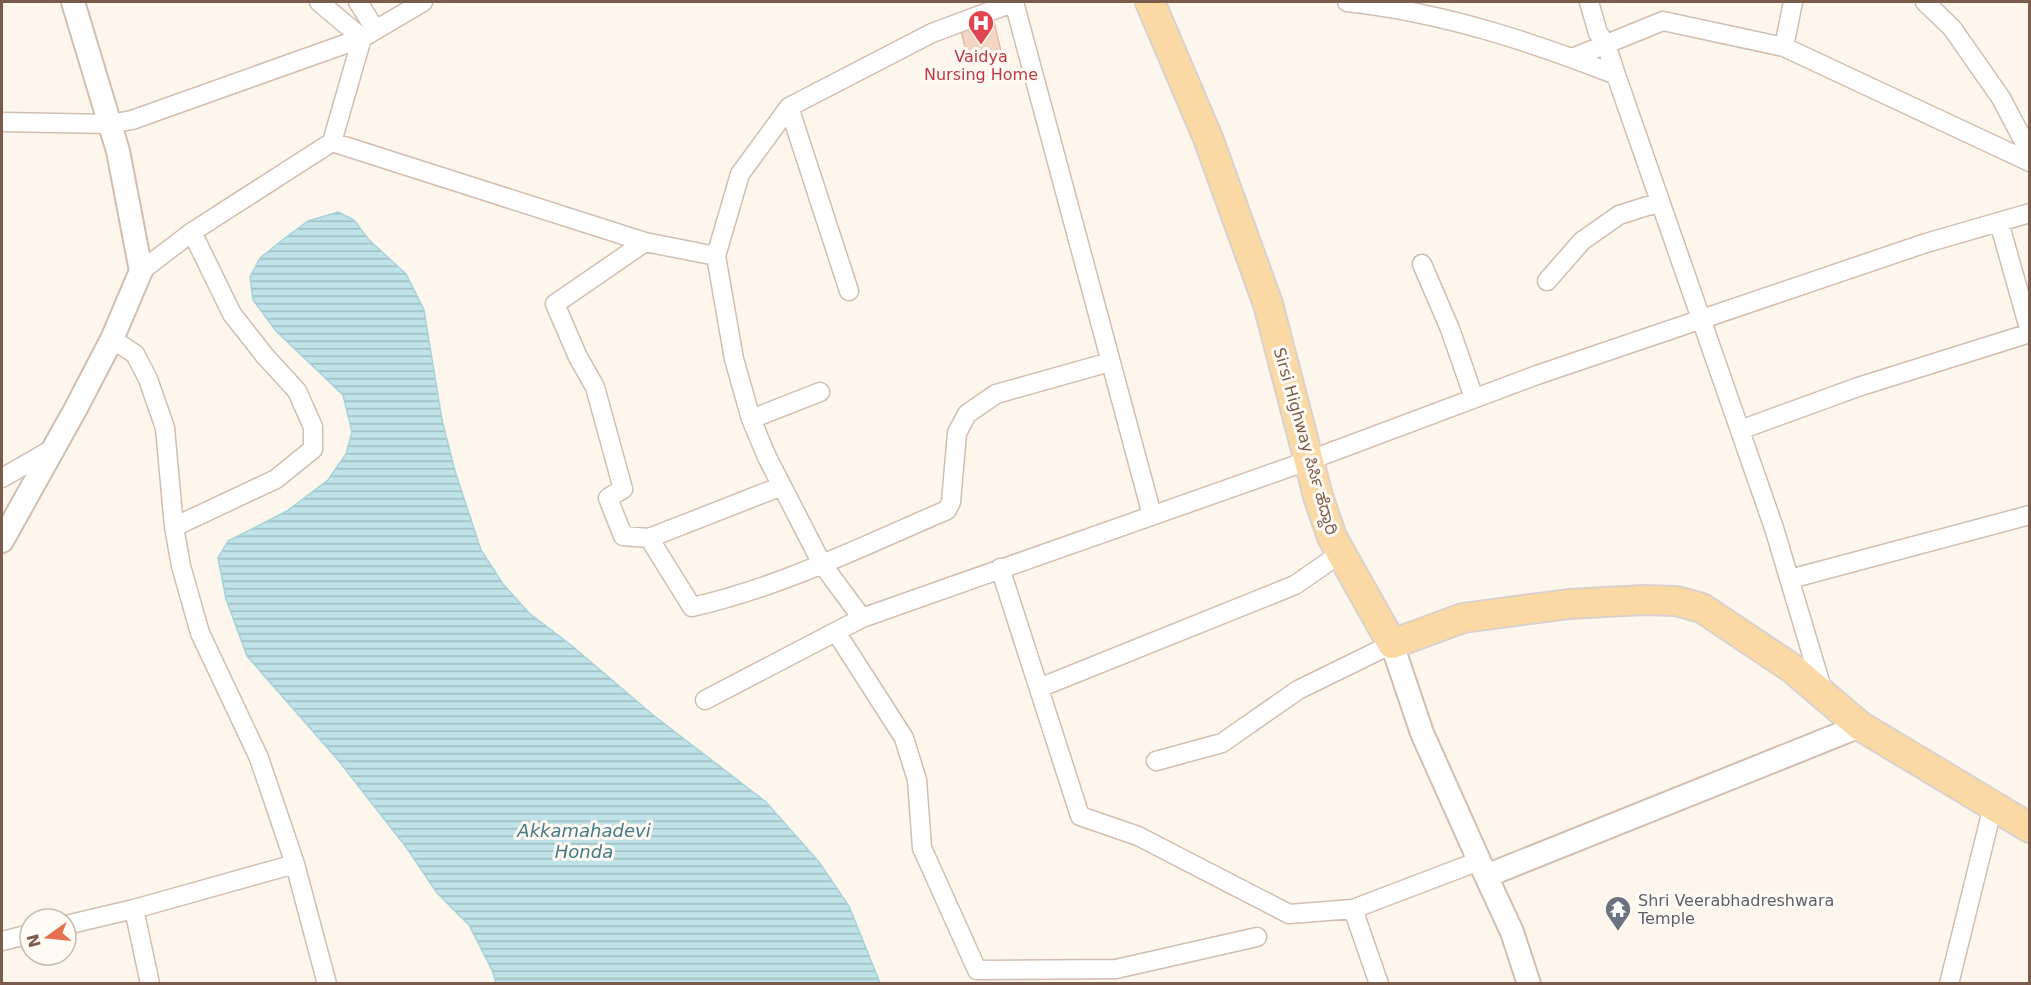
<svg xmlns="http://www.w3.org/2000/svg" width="2031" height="985" font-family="'DejaVu Sans','Noto Sans Kannada',sans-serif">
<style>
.water{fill:url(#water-rules);stroke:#a5d3da;stroke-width:1.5}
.building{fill:#f3d5c3;stroke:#e6bba3;stroke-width:1.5}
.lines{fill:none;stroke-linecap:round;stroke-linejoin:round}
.minor-casing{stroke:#d1beb0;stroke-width:21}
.tertiary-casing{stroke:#d1beb0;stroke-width:26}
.primary-casing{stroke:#dad1cd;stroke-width:32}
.minor{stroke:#fff;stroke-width:18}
.tertiary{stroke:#fff;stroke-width:22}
.primary{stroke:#fbd9a5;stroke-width:28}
.labels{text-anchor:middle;stroke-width:6;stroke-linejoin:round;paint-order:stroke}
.health-label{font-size:16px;fill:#be3a42;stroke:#fffaf3}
.street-label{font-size:16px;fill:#7a5c4d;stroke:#fffaf3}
.worship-label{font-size:16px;fill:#5b616d;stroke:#fffaf3;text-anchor:start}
.water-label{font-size:18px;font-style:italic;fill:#437c86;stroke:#fffaf3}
</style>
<defs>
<pattern id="water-rules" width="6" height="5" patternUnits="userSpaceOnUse" patternTransform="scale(1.5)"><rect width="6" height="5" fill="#bfe3e8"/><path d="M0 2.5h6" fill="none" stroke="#a0bbbe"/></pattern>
</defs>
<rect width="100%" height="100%" fill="#fdf6ec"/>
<path class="water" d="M338,212L354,220L369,240L406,274L424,310L442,420L455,471L481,550L503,584L529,613L571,645L653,715L766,802L819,862L849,906L880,983H496L492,970L469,925L437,893L406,847L338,760L247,656L226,599L218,558L228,541L287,511L328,480L346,454L352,432L343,395L276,331L253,300L250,277L260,258L285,238L308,221Z"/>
<path class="building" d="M994,22L1001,51L968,59L961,31Z"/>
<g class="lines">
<g class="minor-casing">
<path id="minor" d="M319,2L362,38
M358,2L375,29
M1014,2L1152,515
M1347,2C1440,12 1530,41 1616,75L1774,528L1824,695
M1589,2L1598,33L1606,44L1616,75
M1925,2L1952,28L2001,98L2030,153
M1784,47L1793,2
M1572,58L1663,21L1784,47L2030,162
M789,107L849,291
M2,122L109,124L132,120L362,38
M332,142L645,242L716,256L734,359L751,419L767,457L822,564L862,618L1310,460L1537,375L1926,243L2030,213
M1999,222L2030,332
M192,232L232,314L265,356L297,391L313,427V449L276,479L174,527L181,566L200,633L259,758L295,864L327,984
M645,242L555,304L578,357L595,387L623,489L608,498L623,536L649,538L782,486
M716,256L740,174L789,107L932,33L1015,2
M1422,264L1450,329L1474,398
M141,271L192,232L332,142L362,38L423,2
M1547,281L1582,241L1619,215L1660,202
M112,339L135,354L148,379L165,428L174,527
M751,419L820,392
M1740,430L1858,387L2030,333
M2,478L54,448
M649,538L692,607C781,587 863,546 947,510L951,502L957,433L967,414L996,394L1110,362
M1000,568L1080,816L1138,836L1289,914L1353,909L1479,861
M1790,579L2030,515
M836,632L904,738L917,780L922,848L977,970L1116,969L1257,937
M1039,688L1295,585L1341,553
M705,700L862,618
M1156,761L1222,743L1298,690L1392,644
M134,909L150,984
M1353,909L1379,984
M66,925L134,909L295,864
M2,941L30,934
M1949,984L1993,806"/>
</g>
<g class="tertiary-casing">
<path id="tertiary" d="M2,541L75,410L112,339L141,271L118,151L73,2
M1392,644L1422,733L1486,876L1512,932L1529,984
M1486,876L1860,726"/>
</g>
<g class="primary-casing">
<path id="primary" d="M1150,2L1208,138L1268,304L1318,496L1332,537L1392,644L1463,618L1569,604L1643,600L1676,601L1702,608L1793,669L1860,726L2030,828"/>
</g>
<use href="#minor" class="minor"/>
<use href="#tertiary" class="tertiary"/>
<use href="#primary" class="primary"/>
</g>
<defs>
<g id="hospital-pin" transform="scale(1.35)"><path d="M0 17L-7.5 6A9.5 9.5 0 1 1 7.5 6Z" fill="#e0444e" stroke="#fffaf3"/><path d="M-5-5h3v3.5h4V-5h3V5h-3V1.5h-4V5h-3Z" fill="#fff"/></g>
<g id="temple-pin" transform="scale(1.35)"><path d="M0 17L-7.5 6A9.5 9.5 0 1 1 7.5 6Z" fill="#6b7280" stroke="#fffaf3"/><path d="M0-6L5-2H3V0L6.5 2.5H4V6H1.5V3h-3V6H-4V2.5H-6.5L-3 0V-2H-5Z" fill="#fff"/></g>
</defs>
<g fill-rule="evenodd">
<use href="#hospital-pin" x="981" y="23"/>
<use href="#temple-pin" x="1618" y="909"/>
</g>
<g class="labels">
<g class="health-label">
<text x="981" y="62">Vaidya<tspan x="981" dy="18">Nursing Home</tspan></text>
</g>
<g class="street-label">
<text transform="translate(1306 441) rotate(74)" y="6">Sirsi Highway ಸಿರ್ಸಿ ಹೆದ್ದಾರಿ</text>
</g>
<g class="worship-label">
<text x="1638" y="906">Shri Veerabhadreshwara<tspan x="1638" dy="18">Temple</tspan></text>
</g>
<g class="water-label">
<text x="584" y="837">Akkamahadevi<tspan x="584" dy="21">Honda</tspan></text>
</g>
</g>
<rect width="2031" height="985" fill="none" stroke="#7a5c4d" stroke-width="6"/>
<g transform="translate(48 937) rotate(255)"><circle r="28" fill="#fffaf3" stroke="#cabbb1" stroke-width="1.5"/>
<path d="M0-4.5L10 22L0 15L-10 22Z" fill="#e76f51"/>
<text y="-9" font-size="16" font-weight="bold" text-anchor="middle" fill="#7a5c4d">N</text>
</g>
</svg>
